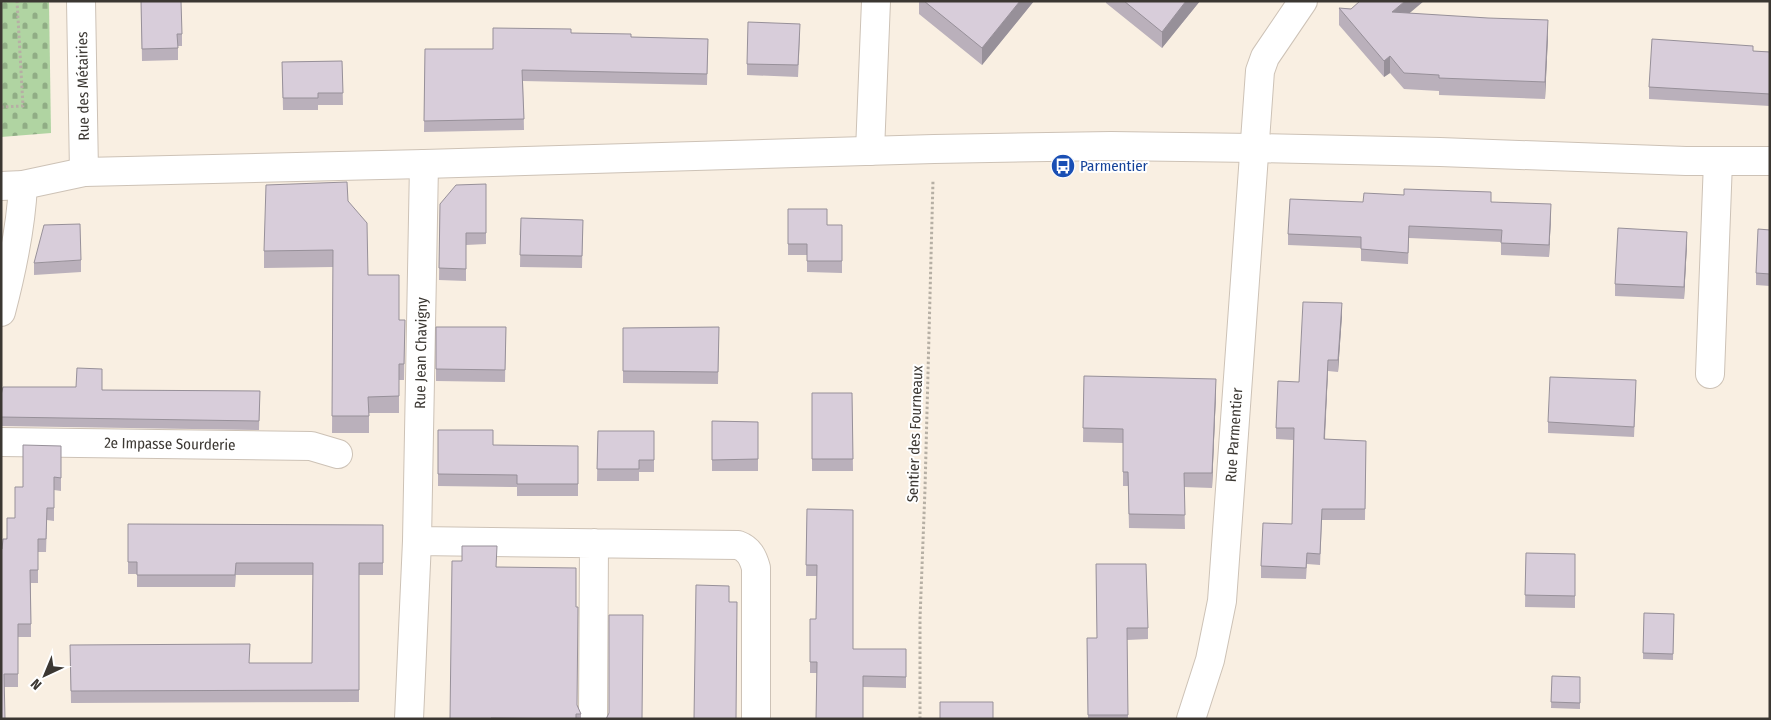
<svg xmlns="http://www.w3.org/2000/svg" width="1771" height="720" font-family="'Fira Sans Condensed',sans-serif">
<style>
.cemetery{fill:url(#cemetery-stones)}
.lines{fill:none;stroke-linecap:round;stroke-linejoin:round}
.street-casing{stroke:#cdc2b6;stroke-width:30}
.secondary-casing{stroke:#cdc2b6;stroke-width:30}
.path{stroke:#b6afa4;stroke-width:3;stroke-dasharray:2.5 2.5;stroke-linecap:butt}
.street{stroke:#fff;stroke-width:28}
.secondary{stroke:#fff;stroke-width:28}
.wall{fill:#bab0bb}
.shaded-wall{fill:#979099}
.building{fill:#d8cdda;stroke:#979099}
.labels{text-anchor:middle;stroke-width:4;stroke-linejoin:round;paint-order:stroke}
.street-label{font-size:15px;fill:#3b3732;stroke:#fff}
.transit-label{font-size:15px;fill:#164399;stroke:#fff;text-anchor:start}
</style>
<defs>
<pattern id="cemetery-stones" width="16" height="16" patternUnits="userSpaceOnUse" patternTransform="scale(1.25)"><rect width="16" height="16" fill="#b0d4a2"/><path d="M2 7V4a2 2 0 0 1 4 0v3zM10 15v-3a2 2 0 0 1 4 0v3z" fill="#90ad85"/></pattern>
</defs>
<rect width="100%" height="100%" fill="#f9efe2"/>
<path class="cemetery" d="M1,1H49L51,133L1,137Z"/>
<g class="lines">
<g class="street-casing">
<path id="street" d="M81,1L84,172
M870,151L876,1
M1,312C12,270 21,228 23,185
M1710,374L1718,161
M1,442L311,446L338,454
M417,541L738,545C749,549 753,557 756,568V719
M409,719L417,541L424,164
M593,719L594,543
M1191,719L1210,660L1222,601L1260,71L1265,57L1303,1"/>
</g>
<g class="secondary-casing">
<path id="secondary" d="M1,186L23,185L84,172L424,164L934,149L1111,146L1254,148L1440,152L1686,161H1770"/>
</g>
<path class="path" d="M1,107L23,106L17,1
M920,719V619L925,489L933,180"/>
<use href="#street" class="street"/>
<use href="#secondary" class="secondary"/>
</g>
<path class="wall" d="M141,1L182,34V46H178V60L142,61Z
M919,1H1034L982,65L919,14Z
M1106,1H1200L1162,48L1106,3Z
M1339,8L1410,13L1548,36L1545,99L1439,95V91L1404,89L1390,73L1384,77L1339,25Z
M571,33L631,37L708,39L707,85L523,81L524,130L424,132L425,49H493Z
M800,36L798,77L747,75V64Z
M1753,51L1770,52V109V106L1649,99V87Z
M342,61L343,105H318V110H283L282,62Z
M486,184V244L466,245V281L439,280L440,204Z
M1404,195L1491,202L1551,216L1549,257L1501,255V242L1409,238L1408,264L1361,261V248L1288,245V234L1363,202Z
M348,201L368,275L399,320H405L404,380H399V413H369V433H332L333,267L264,268V251Z
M788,209L827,225H842V273L807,272V255H788Z
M521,218L583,220L582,268L520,267Z
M1770,230V286L1756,285V273Z
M1687,244L1684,299L1615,296V284Z
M81,260V272L34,275V263Z
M1342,315L1338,372L1328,371L1325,439L1366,441L1365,520H1322L1320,565L1307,564L1306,579L1261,578V566L1292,524L1293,440L1276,439V428L1299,382Z
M436,327H506L505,382L436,381Z
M719,327L718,384L623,383V328Z
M1084,376L1216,393L1212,488L1184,487L1185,529L1129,528L1128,486H1123V443L1083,442Z
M102,390L260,391L259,430L1,426V395Z
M1636,390L1634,437L1548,433V422Z
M812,393H852L853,471H812Z
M712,421L758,422V471H712Z
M438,430L493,445L578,446V496H517V487L438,486Z
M598,431H654V472H639V481H597Z
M61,446V491L54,490V521L47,520L46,552H38V583H31V637H18V687H4L2,549L15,518L23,487Z
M807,509L853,649H906V688L863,687L816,673H810V619H816L817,576H806Z
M128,524L383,525V575H359V702L71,703L70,645L250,663H312L313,575H236L235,587H137V574H128Z
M1526,553L1575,554V608L1525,607Z
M1096,564L1148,628V639L1127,640L1128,719H1088L1087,638H1097Z
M497,567L576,607L577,705L581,714V719H450Z
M1644,613L1674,614L1673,660L1643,659Z
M1552,676L1580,677V709L1551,708Z"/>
<path class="shaded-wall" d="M1020,1H1034L982,65V48Z
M1186,1H1200L1162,48V32Z
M1405,1H1424L1392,28V12Z
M1548,20V36L1545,99V82Z
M1390,56V73L1384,77V61Z
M1551,204V216L1549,257V245Z
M1687,232V244L1684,299V287Z
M1342,303V315L1338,372V360Z
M1328,360V371L1324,451V439Z
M1216,379V393L1212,488V473Z"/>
<path class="building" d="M141,1H181L182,34H177L178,48L142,49Z
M924,1H1020L982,48Z
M1124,1H1186L1162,32Z
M1360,1H1405L1392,12L1488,18L1548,20L1545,82L1439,78V75L1404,73L1390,56L1384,61L1339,8L1351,9Z
M748,22L800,24L798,65L747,64Z
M493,28L571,29V33L631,34V37L708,39L707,74L522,70L524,119L424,121L425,49H493Z
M1652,39L1753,46V51L1770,52V94L1649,87Z
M342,61L343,93H318V98H283L282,62Z
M347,182L348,201L367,223L368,275H399V320H405L404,364H399V396L368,397L369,416H332L333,250L264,251L266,185Z
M486,184V233H466V269L439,268L440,204L456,185Z
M1404,189L1491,192V202L1551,204L1549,245L1501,243L1502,230L1409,226L1408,253L1361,249V237L1288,234L1290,199L1363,202L1364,193L1404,195Z
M788,209H827V225H842V261H807V244H788Z
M521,218L583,220L582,256L520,255Z
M80,224L81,260L34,263L44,225Z
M1618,228L1687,232L1684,287L1615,284Z
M1758,229L1770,230V274L1756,273Z
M1303,302L1342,303L1338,360H1328L1324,439L1366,441L1365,509H1322L1320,554L1307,553L1306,568L1261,566L1263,523L1292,524L1294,428H1276L1278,381L1299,382Z
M436,327H506L505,370L436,369Z
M719,327L718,372L623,371V328Z
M77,368L102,369V390L260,391L259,421L1,417V395L3,387H76Z
M1084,376L1216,379L1212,473H1184L1185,515L1129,514L1128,472H1123V429L1083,428Z
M1550,377L1636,380L1634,427L1548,422Z
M812,393H852L853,459H812Z
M712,421L758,422V459L712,460Z
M438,430H493V445L578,446V484H517V475L438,474Z
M598,431H654V460H639V469H597Z
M23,445L61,446V478L54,477V508H47L46,539H38V570H30L31,624H18V674H4L5,719H1V549H2L3,539H7V518H15V487H23Z
M807,509L853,510V649H906V677L863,676V719H816L817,662H810V619H816L817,565H806Z
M128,524L383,525V563H359V690L71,691L70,645L250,644L249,663H312L313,563H236L235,575H137V562H128Z
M462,546H497L496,567L576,568V607H578L577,705L581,714H576V719L491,718L490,719H450L452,561H462Z
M1526,553L1575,554V596L1525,595Z
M1096,564H1146L1148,628H1127L1128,715H1088L1087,638H1097Z
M696,585L729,586V602H737L736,719H694Z
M1644,613L1674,614L1673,654L1643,653Z
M609,615H643L642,719H606L609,713Z
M1552,676L1580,677V703L1551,702Z
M940,702H993V719H940Z"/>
<defs>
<g id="bus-disc" transform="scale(1.25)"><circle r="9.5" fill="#1a4fb4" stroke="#fff"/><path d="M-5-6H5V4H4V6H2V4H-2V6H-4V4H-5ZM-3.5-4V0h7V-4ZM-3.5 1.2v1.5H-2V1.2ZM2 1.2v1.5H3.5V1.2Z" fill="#fff"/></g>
</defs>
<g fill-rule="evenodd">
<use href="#bus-disc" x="1063" y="166"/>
</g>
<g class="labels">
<g class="street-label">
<text transform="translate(83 86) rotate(-91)" y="5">Rue des Métairies</text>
<text transform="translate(421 353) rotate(-89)" y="5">Rue Jean Chavigny</text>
<text transform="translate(915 434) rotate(-88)" y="5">Sentier des Fourneaux</text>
<text transform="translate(1234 435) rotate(-86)" y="5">Rue Parmentier</text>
<text transform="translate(170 444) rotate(1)" y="5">2e Impasse Sourderie</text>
</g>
<g class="transit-label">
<text x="1080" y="171">Parmentier</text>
</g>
</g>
<rect width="1771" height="720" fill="none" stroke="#3b3732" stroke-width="5"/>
<g transform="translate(45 675) rotate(224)" stroke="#ffffff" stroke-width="4" paint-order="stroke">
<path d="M0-4L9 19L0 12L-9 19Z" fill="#3b3732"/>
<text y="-8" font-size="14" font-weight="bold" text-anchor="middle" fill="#3b3732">N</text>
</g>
</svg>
